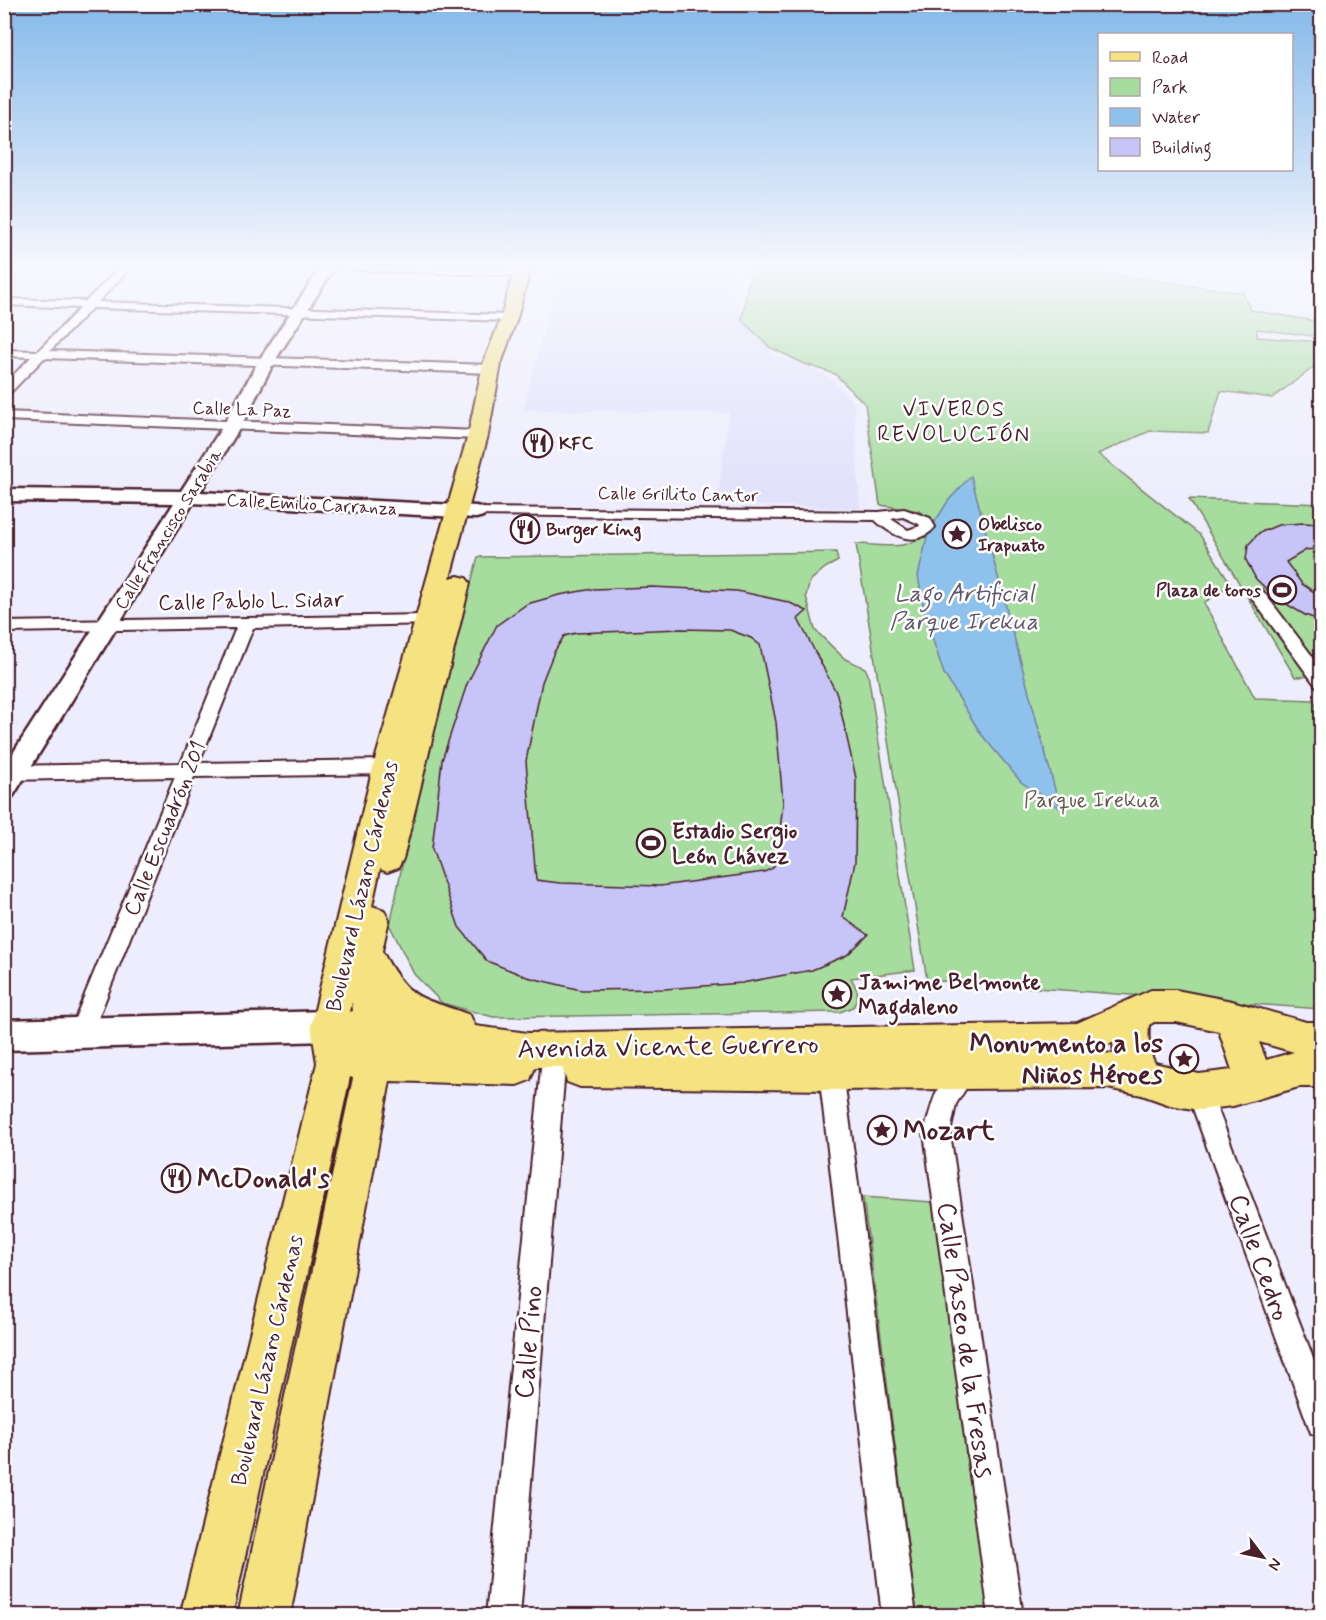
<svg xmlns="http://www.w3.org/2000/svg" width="1326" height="1620" font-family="Mynerve,sans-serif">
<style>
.built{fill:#e2e1fb}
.green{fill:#a7dc9f;stroke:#787e65;stroke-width:1.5}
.water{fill:#8ec1eb;stroke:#73809e;stroke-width:1.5}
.building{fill:#c7c4f7;stroke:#4a1f2b;stroke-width:1.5;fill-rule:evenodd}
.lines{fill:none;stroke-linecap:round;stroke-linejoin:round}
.street-casing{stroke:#4a1f2b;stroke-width:4}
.secondary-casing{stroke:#4a1f2b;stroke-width:5}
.primary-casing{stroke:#4a1f2b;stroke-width:4}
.street{fill:#fff;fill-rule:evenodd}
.secondary{fill:#fff;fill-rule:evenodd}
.primary{fill:#f5e382;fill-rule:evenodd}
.labels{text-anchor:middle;stroke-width:5;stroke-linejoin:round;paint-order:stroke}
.far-street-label{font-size:18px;fill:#4a1f2b;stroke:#fff}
.far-poi-label{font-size:18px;font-weight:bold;fill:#4a1f2b;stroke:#fff;text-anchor:start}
.far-quarter-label{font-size:22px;letter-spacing:1.5px;fill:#4a1f2b;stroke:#fff}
.street-label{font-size:22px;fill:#4a1f2b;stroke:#fff}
.park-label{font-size:22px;fill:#66584e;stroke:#fff}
.poi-label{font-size:22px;font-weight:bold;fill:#4a1f2b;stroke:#fff;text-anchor:start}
.water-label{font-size:24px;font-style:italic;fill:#62586e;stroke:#fff}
.near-poi-label{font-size:27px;font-weight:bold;fill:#4a1f2b;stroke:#fff;text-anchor:start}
.near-street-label{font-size:27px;fill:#4a1f2b;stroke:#fff}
</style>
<rect width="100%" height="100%" fill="#eeedfd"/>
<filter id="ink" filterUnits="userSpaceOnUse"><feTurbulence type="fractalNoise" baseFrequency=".0167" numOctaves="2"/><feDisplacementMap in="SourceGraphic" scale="12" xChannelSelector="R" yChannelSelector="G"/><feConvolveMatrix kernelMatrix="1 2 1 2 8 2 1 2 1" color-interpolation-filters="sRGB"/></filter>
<g filter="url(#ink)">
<path class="built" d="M560,267H739L719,280L774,356L805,364L833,380L854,404L860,508L717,504L729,413L523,410Z"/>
<path class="green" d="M751,267H1083L1090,271L1243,293L1250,310L1321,322V337L1257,329V337L1321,342V362L1272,398L1221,391L1208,433L1150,431L1098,454L1200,535L1231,584L1204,603L1255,698L1313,700L1321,713V1009L927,980L856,544C887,545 915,554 932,522L919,511L880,505L865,404L835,374L805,364L769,347L742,320Z
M1189,499L1321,504V676L1295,677Z
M836,552L838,561L825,568L810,581L806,596L815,630L845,659L865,668L868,674L915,970L851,978C857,989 861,994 853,1007L840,1012L493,1017L442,1003L414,974L390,926L423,760L478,557Z
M863,1197L932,1202L999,1615H917Z"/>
<path class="water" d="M971,476L1060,808L1021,782L981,734L944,674L925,616L918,576L928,533L948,501Z"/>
<path class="building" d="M1303,523L1322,524V548L1306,550L1286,562L1302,584L1322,597V621L1305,615L1276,598L1256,579L1246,560L1248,545L1259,533L1278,525Z
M652,587L737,591L788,602L807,611L798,619L837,694L856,778L855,862L843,917L868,935L847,955L812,970L742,983L665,989L581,990L527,977L487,961L459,927L432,849L442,760L467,684L497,625L527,604L559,595L593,589ZM681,629L730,630L751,638L760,645L776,722L783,803L777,857L773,868L764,872L660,886L560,883L536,880L526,761L542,682L554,652L564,636L576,633Z"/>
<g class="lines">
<g class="street-casing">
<path id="street" d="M120,267H131L98,302L509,315L514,318L509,321L92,308L50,351L492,365L498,369L492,373L44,358L8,395H4V385L31,357L4,356V350L38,351L80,308L4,305V299L86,301Z
M351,267L521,270L526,273L521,276L356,270Z
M4,412L478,431L484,435L478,439L4,420Z
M476,508L879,512L904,509L930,518L935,527C917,549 892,536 875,520L471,515L469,512L471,509ZM903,517L919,524L920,526L908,530L891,519Z
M1256,588L1262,590L1322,669V688L1316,686L1248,593Z
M426,615L432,616L434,620L432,624L253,628L199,763L387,760L394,762L396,767L394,772L387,774L194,777L89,1041L81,1044L73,1041L69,1033L175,777L4,780V766L181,763L236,628L4,632V622Z
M553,1056L562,1060L565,1068L520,1616H486L541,1068L544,1060Z
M965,1059L974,1063L977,1071L956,1104L950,1133L1023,1616H989L924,1133C931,1108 938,1070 965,1059Z
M831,1060L840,1064L843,1072L916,1616H882L819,1072L822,1064Z
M1199,1080L1208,1084L1211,1092L1322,1381V1437L1311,1433L1187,1092L1190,1084Z"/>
</g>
<g class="secondary-casing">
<path id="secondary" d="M321,267H335L274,362L241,426L200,492L476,506L483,508L486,512L483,516L476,518L193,503L13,796L4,799V767L174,503L4,501V489L181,491L223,426L258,362Z
M329,1011L340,1015L345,1026L340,1037L329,1041L4,1050V1020Z"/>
</g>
<g class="primary-casing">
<path id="primary" d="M515,267H531L517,318L501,364L488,435L450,578L458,576L466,578L470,583L403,859L398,868L387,872L380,869L372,906L384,910L389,920L382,951C410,1003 420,996 470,1015L475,1026L528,1033L1077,1023L1151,990H1176L1232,1001L1306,1022H1322V1087H1299L1233,1106L1199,1110L1170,1105L1142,1095L1107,1088L831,1090L580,1087L567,1082L562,1067H535L530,1080L517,1085L390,1081L290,1616H238L353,1078L350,1077L232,1616H180L317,1063L311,1026L373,767L468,435L483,364L501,318ZM352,1002L353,1011L350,1012ZM1154,1022H1176L1219,1031L1232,1070L1199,1074L1155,1063C1148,1052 1148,1038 1149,1025ZM1113,1042L1114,1054L1091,1052H1092ZM1259,1042L1294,1052L1266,1060Z"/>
</g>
<use href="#street" class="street"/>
<use href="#secondary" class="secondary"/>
<use href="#primary" class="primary"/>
</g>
</g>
<linearGradient id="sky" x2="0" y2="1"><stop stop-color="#84b9e9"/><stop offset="0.54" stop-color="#f7f7fe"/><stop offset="1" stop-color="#f7f7fe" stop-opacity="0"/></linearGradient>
<rect width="1326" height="494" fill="url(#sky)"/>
<defs>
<g id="restaurant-ring" transform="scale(1.5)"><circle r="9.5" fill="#fff" stroke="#4a1f2b" stroke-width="1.5"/><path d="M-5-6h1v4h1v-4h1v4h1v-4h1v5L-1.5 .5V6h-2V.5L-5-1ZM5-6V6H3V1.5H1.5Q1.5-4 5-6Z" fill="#4a1f2b"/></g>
<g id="sight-ring" transform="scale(1.5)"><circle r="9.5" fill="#fff" stroke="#4a1f2b" stroke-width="1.5"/><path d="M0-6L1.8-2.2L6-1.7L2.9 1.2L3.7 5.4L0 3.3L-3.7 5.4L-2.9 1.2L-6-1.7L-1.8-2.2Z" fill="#4a1f2b"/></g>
<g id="stadium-ring" transform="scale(1.5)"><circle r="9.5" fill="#fff" stroke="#4a1f2b" stroke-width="1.5"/><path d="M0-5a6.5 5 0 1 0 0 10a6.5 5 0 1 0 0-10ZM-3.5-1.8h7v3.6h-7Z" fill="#4a1f2b"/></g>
</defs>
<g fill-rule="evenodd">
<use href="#restaurant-ring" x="538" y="443"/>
<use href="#restaurant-ring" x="525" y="529"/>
<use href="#sight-ring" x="957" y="534"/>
<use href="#stadium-ring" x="1282" y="590"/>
<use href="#stadium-ring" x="651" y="843"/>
<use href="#sight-ring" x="837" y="994"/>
<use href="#sight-ring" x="1184" y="1059"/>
<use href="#sight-ring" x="882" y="1130"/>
<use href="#restaurant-ring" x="176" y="1178"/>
</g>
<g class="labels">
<g class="far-street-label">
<text transform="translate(242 409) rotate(2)" y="6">Calle La Paz</text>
<text transform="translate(678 494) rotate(1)" y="6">Calle Grillito Cantor</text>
<text transform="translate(312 504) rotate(3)" y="6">Calle Emilio Carranza</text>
<text transform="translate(168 529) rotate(-58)" y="6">Calle Francisco Sarabia</text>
</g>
<g class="far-poi-label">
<text x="559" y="449">KFC</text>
<text x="978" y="530">Obelisco<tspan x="978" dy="21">Irapuato</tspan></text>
<text x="546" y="535">Burger King</text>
<text x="1261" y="596" text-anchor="end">Plaza de toros</text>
</g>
<g class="far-quarter-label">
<text x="954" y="416">VIVEROS<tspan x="954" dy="25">REVOLUCIÓN</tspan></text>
</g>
<g class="street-label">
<text transform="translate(251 600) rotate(-1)" y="8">Calle Pablo L. Sidar</text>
<text transform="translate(164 828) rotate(-68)" y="8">Calle Escuadrón 201</text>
<text transform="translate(361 886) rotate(-77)" y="8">Boulevard Lázaro Cárdenas</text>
<text transform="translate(266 1360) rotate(-77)" y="8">Boulevard Lázaro Cárdenas</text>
</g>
<g class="park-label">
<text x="1092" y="807">Parque Irekua</text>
</g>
<g class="poi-label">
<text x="672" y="838">Estadio Sergio<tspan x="672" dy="25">León Chávez</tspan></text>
<text x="858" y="989">Jamime Belmonte<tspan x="858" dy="25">Magdaleno</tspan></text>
</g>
<g class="water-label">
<text x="964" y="601">Lago Artificial<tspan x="964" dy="28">Parque Irekua</tspan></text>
</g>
<g class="near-poi-label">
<text x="1163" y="1052" text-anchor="end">Monumento a los<tspan x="1163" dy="31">Niños Héroes</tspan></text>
<text x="903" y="1139">Mozart</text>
<text x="197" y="1187">McDonald's</text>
</g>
<g class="near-street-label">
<text transform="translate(668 1046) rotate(-1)" y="9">Avenida Vicente Guerrero</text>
<text transform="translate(1260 1257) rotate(70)" y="9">Calle Cedro</text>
<text transform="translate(966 1340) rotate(82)" y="9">Calle Paseo de la Fresas</text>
<text transform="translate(528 1342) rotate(-85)" y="9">Calle Pino</text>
</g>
</g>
<rect width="1326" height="1620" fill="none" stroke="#fff" stroke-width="24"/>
<rect x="12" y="12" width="1302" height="1596" fill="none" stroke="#4a1f2b" stroke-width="2" filter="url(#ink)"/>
<rect x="1098" y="33" width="195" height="138" fill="#ffffff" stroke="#b7a5aa" stroke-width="1.5"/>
<rect x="1110" y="52" width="30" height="9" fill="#f5e382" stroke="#b7a5aa" stroke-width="1.5"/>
<text x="1152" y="63" font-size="18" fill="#4a1f2b">Road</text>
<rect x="1110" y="78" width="30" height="18" fill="#a7dc9f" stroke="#b7a5aa" stroke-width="1.5"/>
<text x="1152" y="93" font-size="18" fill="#4a1f2b">Park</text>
<rect x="1110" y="108" width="30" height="18" fill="#8ec1eb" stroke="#b7a5aa" stroke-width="1.5"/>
<text x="1152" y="123" font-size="18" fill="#4a1f2b">Water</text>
<rect x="1110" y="138" width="30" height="18" fill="#c7c4f7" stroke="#b7a5aa" stroke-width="1.5"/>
<text x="1152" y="153" font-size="18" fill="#4a1f2b">Building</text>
<g transform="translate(1263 1557) rotate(122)" stroke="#ffffff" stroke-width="4.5" paint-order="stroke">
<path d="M0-4.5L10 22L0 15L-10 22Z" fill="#4a1f2b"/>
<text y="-9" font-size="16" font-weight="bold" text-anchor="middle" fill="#4a1f2b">N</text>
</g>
</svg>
